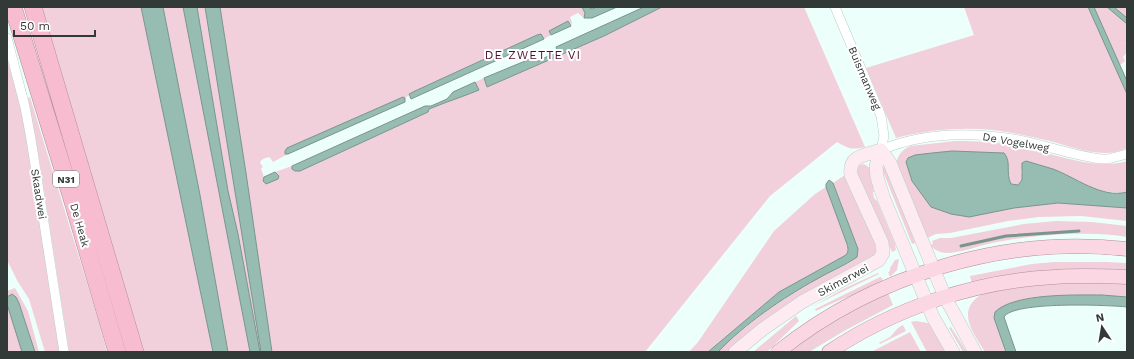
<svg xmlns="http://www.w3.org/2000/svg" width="1134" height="359" font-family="'Work Sans',sans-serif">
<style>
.green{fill:#f1d0db}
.water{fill:#97bcb2;stroke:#79958d}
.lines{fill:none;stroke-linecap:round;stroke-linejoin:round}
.stream{stroke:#79958d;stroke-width:3}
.street-casing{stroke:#bacfc9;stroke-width:10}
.secondary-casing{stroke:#bacfc9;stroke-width:14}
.primary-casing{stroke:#b28e9a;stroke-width:15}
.highway-casing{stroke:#b28e9a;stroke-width:18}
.street{stroke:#fff;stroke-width:9}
.secondary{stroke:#fdebf1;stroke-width:13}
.primary{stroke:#fad7e2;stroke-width:14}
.highway{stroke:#f7bccf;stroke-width:17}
.labels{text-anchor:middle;stroke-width:4;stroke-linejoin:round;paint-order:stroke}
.shield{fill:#fff;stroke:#707574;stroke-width:1}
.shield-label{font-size:10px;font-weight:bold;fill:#323a38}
.street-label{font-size:11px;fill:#323a38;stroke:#fff}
.neighbourhood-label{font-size:12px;letter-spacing:1px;fill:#4e0d2b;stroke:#fff}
</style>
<rect width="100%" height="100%" fill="#edfffa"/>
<path class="green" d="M41,7H141L213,352H144L132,316Z
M163,7H183L250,352H228L200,195Z
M197,7H205L261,352H260L238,234L228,191Z
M220,7H582L585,13L584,18L578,13L570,17L572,22L571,26L568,21L549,32L551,35L544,39L541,34L537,35L415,91L405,98L403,97L285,153L288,154L273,162L271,159L269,157C265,158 261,159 260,163L263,167L261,168L264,177L263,181L278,174L275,172L292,166V169L300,171L428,112L429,109C446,102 462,97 478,90L475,82L484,78L487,87L604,36L662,7H804L865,147C852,150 849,149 837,142L770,196L645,352H272L246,173Z
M964,7H1088L1127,94V148C1103,160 1074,147 1050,141C1031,137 1012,132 993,130C960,127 928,130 896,138L866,68L974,35Z
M1094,7H1107L1127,24V44L1124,42L1127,45V52L1123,57L1125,61L1120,65Z
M1114,7H1127V18Z
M7,59L19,99L30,157L60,352H45L29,299L18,282L7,260Z
M30,97L98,319L107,352H69L41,171L28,98Z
M955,141C977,141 1000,142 1022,147C1055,154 1095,171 1127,161V192L1122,193L1098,191L1054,169L1021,170L1022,180L1018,185L1011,184L1007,177L1008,158L906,162L912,181L925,198L1014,208L1058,203L1127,208V221L1081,216L1039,217L1008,221L950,233L936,234L925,239L896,165C897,156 902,149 911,146Z
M864,164L870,168L874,192H873L874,198L877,201L895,244L896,250L892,252L856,173L855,168L859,165Z
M884,167L887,168L919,242L912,244L882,169Z
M845,175L875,241L876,250L875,256L753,331L728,352H718C743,326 785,297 817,279C824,274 848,265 852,261C855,258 856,252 858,249L833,183Z
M826,187L849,250L846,255L779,292L708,352H689L698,342L774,231L815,194Z
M1056,221L1092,222L1127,226V237C1090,230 1029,235 992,243C978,246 960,253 946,253C941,253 934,250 930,245L933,244L932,241L940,238H951L1024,224Z
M899,259L897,270L890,277L888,272L890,271V268L895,260Z
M1054,262H1107L1127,263V271L972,284L970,276L1032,264Z
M878,273L879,274L813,306L845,288Z
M880,277L882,278L883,282C861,292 838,300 816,311L815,309Z
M1095,282L1127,284V297L1102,295L1056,296L1021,300L994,318L1006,352H985C973,332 955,311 982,294L1027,285Z
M15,288L28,311L39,352H35L19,303L12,294L7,297V291Z
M888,293L893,305L844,331L809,352H788C819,328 853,310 888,293Z
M7,304L10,309L22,352H7Z
M796,316L799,321L767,352H753Z
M916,321L928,323L933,326L949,352H927L911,322Z
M903,325L906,331L880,344L879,343L890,337L898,328Z
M951,327L967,352H963L949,328Z
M910,332L921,352H871Z"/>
<path class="water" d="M141,7H163L200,195L228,352H213Z
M183,7H197L228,191L238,234L260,352H250Z
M205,7H220L246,173L272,352H261Z
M582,7H588L592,9L597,7H617L592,18H584L585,13Z
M644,7H662L604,36L487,87L484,78L530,59L539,61L557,51L556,47Z
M1088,7H1094L1127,81V94Z
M1107,7H1114L1127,18V24Z
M568,21L571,26L551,35L549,31Z
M541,34L544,39L411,99L409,94L415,91L537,35Z
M475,82L479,90C462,97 446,102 429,109L428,112L300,171H295L292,169V166L425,106H431L447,99L453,92Z
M403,97L405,98V102L288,154H285V151L287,148Z
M952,151L1004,153C1012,162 1005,172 1011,184L1018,185L1022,180V163L1026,161C1035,164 1044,166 1053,169C1075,177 1102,199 1127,192V208L1058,203L1014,208L969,217L951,214L931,207L912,181L906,162L908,158L915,155L932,153Z
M275,172L279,176L278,179L266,184L263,181L264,177Z
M829,180L833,183L858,249L857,257C845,266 830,271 817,279C784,297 743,325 718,352H708L779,292L846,255C849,251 848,248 847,244L826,187V184Z
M12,294L16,297L19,303L35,352H22L7,304V297Z
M1102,295L1127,297V307C1108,305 1013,301 1004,317L1016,352H1006L994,318L995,312C1014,293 1075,295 1102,295Z"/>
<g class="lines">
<path class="stream" d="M961,246L1006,236L1079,231"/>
<g class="street-casing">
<path id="street" d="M835,7L881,116L884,136L881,150
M7,38L25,107L31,139L64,352
M881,150C924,132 974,132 1019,140C1047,146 1073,155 1100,159H1108L1127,154"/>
</g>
<g class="secondary-casing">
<path id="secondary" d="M881,150L890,163L945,297L975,352
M881,150L876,166L877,177L884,199L933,317L953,352
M735,352L763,329L802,302L879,260L883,253L882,243L851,175C848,155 866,155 881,150"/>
</g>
<g class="primary-casing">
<path id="primary" d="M778,352C874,275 1005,235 1127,249
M829,352C895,308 975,281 1054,277C1079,275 1103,276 1127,277"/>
</g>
<g class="highway-casing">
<path id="highway" d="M13,7L73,202L117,352
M33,7L135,352"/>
</g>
<use href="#street" class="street"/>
<use href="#secondary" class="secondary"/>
<use href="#primary" class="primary"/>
<use href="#highway" class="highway"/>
</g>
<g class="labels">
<rect class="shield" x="53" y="171" width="26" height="16" rx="3"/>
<g class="shield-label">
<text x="66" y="183">N31</text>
</g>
<g class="street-label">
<text transform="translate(865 78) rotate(67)" y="4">Buismanweg</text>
<text transform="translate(1016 142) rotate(10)" y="4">De Vogelweg</text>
<text transform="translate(39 194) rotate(81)" y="4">Skaadwei</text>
<text transform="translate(80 225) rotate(74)" y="4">De Heak</text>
<text transform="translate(843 280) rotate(-28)" y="4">Skimerwei</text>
</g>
<g class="neighbourhood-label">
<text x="533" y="59">DE ZWETTE VI</text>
</g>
</g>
<rect width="1134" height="359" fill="none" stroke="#323a38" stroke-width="16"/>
<g transform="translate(1102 327) rotate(348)" stroke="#ffffff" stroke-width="3" paint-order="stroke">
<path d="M0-3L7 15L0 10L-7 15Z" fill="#323a38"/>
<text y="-6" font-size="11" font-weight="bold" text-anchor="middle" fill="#323a38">N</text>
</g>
<path d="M14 30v6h81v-6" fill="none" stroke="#323a38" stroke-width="2"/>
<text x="20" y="30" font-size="12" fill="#323a38" stroke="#ffffff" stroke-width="3" paint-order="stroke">50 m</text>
</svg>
